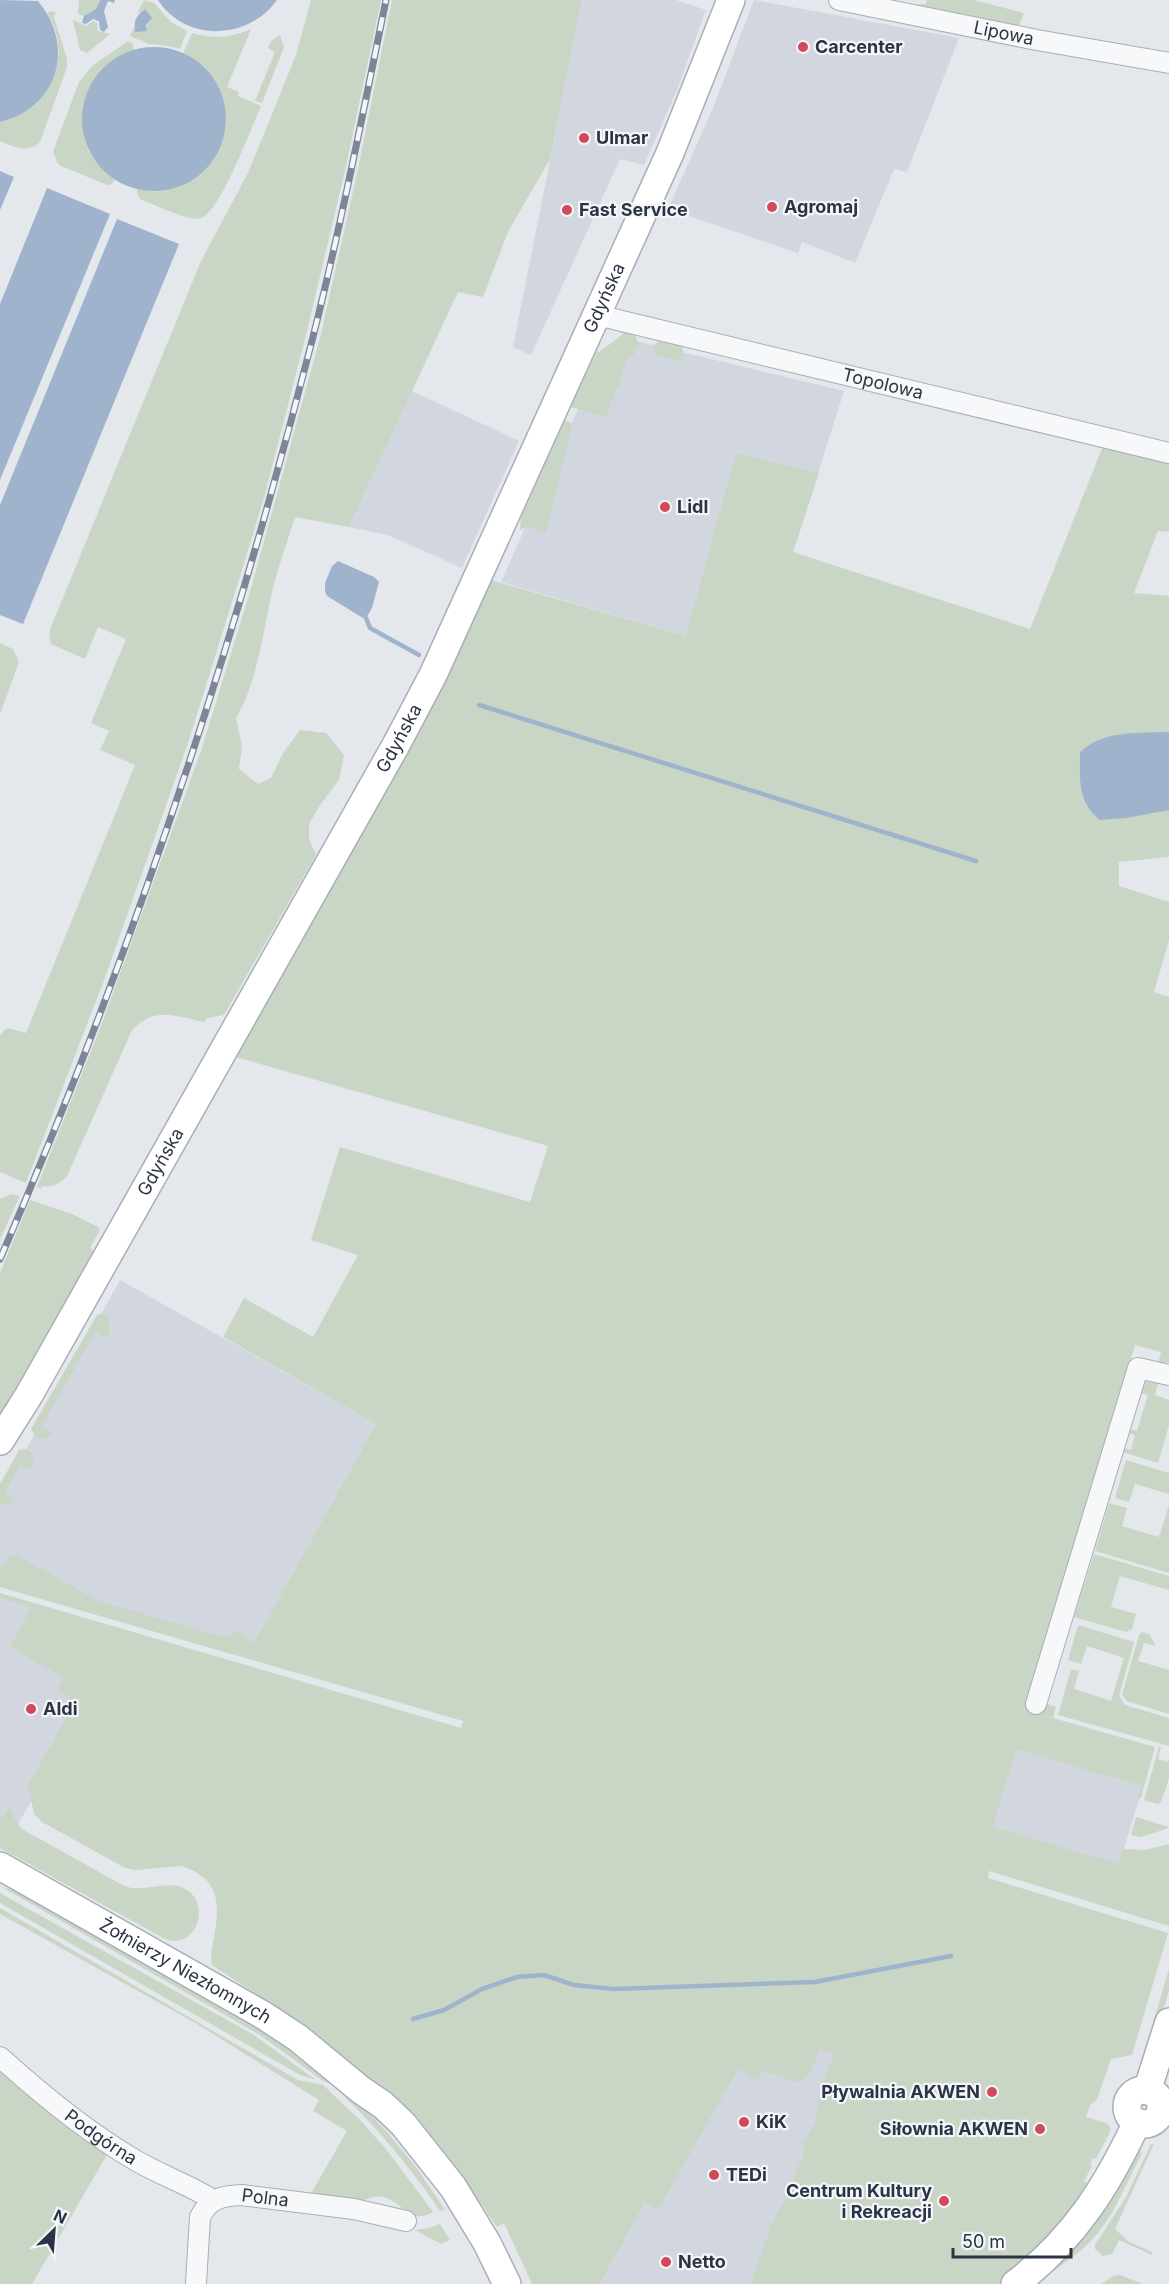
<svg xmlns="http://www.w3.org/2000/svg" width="1169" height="2284" font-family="Inter,sans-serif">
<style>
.built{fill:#d2d6de}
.green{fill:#c9d6c5}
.water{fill:#9fb4cc}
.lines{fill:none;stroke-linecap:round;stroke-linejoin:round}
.stream{stroke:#9fb4cc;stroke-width:4.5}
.street-casing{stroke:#a9aeb7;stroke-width:22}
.secondary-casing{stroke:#a9aeb7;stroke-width:30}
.street{stroke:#f7f8fa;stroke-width:20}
.secondary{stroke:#fff;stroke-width:27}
.rail-casing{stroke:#7d8696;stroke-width:7}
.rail{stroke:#f4f6f9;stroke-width:4.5;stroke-dasharray:14;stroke-linecap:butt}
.poi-dot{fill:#d1495b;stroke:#f4f6f9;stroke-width:2}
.labels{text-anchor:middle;stroke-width:4.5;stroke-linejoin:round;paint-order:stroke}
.street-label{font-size:18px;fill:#2b3445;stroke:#f4f6f9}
.poi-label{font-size:18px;font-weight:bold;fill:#2b3445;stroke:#f4f6f9;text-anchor:start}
</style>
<rect width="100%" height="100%" fill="#e4e7ec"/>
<path class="built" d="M582,0H676L706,10L677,90L644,165L620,159L531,355L513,347Z
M754,0L959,38L907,172L894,169L855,263L802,242L798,253L668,209L713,108Z
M636,341L844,391L793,552L748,654L501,582L578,409Z
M412,391L519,441L462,568L388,535L349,527Z
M120,1280L376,1424L246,1658L0,1587V1496Z
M0,1598L32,1608L107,1667L17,1826L0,1815Z
M1016,1748L1143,1786L1119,1865L993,1827Z
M872,1973L766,2284H600L725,2060Z"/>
<path class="green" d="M79,0H100L96,9L84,16L78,14Z
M144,0L154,3L171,22L187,31L180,49L168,46L149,44L130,36L134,27L146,31L148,21L145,9L137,14Z
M311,0H381L346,166L307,331L265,494L239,580L187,746L106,975L26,1183L0,1172V1036L4,1030L8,1028L26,1033L135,765L100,750L109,731L91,723L126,639L98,627L85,659L51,644L49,635L51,627L201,261L248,173L296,55Z
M392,0H582L550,159L508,232L483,297L458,292L349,527L295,517C288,539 280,562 274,584C264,624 258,683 236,718L242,746L239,769L258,784L271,778L283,753L300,730L326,733L344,755L339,780L320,805L309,824V839L316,855L224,1015L207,1018L204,1022C175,1016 155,1006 132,1030L67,1176C60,1183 53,1188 43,1186L41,1189L37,1187L101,1026L201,751L252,585L321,334L358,169Z
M927,0H974L1024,13L1018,28L913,5L926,4Z
M51,11L56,13L54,17L67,59V67L40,142C27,154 15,147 0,141V122C47,109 76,58 47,13Z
M73,20L86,26L93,21L97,23L98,31L110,34L87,53L80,50Z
M251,29L227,87L239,92L238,96L261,106C252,126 220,213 201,218C188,222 154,204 140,199L137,194V189C169,196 181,187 202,165C208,159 217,152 221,144C237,109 214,71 183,54L192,33C212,39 231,38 251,29Z
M280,35L284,47L262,103L255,101L275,52L268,48L271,41Z
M128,41L132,43L134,50C101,63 94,74 88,107C87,116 83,126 84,135C86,153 101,169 115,179L112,184L107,185L61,166L57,162L53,152L79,82L92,66Z
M623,330L634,333L639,344L634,354L626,361L619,386H617L606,417L571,407L597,351L599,352L622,335Z
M660,340L681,345L684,353L683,361L656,355L653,346Z
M565,420L572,424L546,534L528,526L520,530L521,518Z
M1103,446L1169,461V532L1158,531L1134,593L1169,596V857L1119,862V886L1169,902V940L1154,992L1169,997V1362L1158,1364L1161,1352L1135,1345L1044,1651V1703L1056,1707L1053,1718L1155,1747L1141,1798L1137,1800L1142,1786L1016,1749L993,1827L1119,1864L1121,1858L1119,1857L1124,1849L1145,1850L1169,1844V1926L989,1871L988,1878L1168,1933L1132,2055L1111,2059L1097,2099L1090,2105L1086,2117L1108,2124L1111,2130L1096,2159L1093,2158L1090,2164L1092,2166L1084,2181L1088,2184L1068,2218L1002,2284H751L772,2223L792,2187L790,2186L796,2174L795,2173L804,2155L803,2144L815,2122L822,2084L834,2054L820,2049C804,2092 803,2084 762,2071L758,2080L738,2069L658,2210L645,2203L600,2284H532L504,2223L497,2227L481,2204L282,2011L212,1965C210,1956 212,1947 214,1937C220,1903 220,1878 181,1866L136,1870L125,1868L42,1822L34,1814L28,1785L72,1708L65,1704L69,1696L58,1690L64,1678L10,1647L31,1608L0,1598V1593L461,1728L463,1721L0,1587V1568L10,1556H18L99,1601L219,1636H229L237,1630L254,1643L376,1424L223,1337L244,1298L313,1337L358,1255L311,1240L340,1147L530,1202L548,1146L232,1056L487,579L686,636L736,453L819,473L793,552L1030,629Z
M0,643L13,649L19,662L0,714Z
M12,1194L20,1196L0,1239V1199Z
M30,1200L72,1214L98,1227L100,1230L90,1248L98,1254L0,1422V1273Z
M101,1314L108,1316L110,1331L106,1337L95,1332L42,1426L52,1432L47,1438L37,1439L31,1429L97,1315Z
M1146,1382L1158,1383L1155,1395L1169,1400V1425L1158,1463L1119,1451V1447L1131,1450L1135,1435L1124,1431L1125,1427L1137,1431L1148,1395L1136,1391L1141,1385Z
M26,1449L33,1455L34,1461L31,1470L20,1464L5,1492L15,1499L8,1505L0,1504V1484L19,1450Z
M1126,1460L1169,1473V1494L1135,1484L1129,1502L1115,1498Z
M1109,1503L1127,1508L1122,1526L1159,1537L1169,1505V1573L1095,1551Z
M1094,1554L1169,1576V1590L1120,1576L1111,1607L1136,1614L1132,1629L1126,1632L1074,1617Z
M1078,1625L1134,1642L1119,1696L1125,1705L1169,1718V1746L1058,1715L1071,1669L1079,1671L1074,1689L1111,1701L1124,1658L1087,1646L1081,1664L1068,1660Z
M1142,1632L1149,1634L1156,1646L1144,1643L1138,1661L1169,1670V1714L1127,1701L1122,1695L1139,1635Z
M1159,1747H1161L1158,1759L1168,1762L1169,1760V1779L1161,1802L1158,1804L1144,1800Z
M9,1807L15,1820L22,1829L124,1886C145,1894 168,1878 187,1890C211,1905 196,1951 165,1939L0,1848V1815L3,1817Z
M1136,1817L1169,1827V1828L1141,1837L1131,1835Z
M0,1886L21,1893L273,2033L352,2095L387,2132L416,2167L445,2210L440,2211C408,2164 373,2122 331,2084L323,2081L260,2035Z
M0,1893L254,2035L316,2080L300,2075L0,1903Z
M0,1908L298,2080L323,2085L362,2122L386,2149L433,2212C406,2226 405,2202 383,2197C371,2194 364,2203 352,2203C338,2203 323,2199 309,2197L347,2131L313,2111L319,2100L197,2024L0,1914Z
M1169,1969V1991L1148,2059L1143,2057Z
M0,2066L108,2153L32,2284H0Z
M1151,2144H1154L1115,2229L1129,2242L1150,2251L1153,2253L1152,2255L1119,2240L1112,2254L1103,2256L1095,2249V2245L1126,2197Z
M1136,2148L1141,2151V2155C1126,2184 1112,2221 1088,2244C1072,2259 1052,2271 1034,2284Z
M440,2224L450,2240L441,2244L415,2230L430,2228Z
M1120,2275L1143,2284H1101L1113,2276Z"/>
<path class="water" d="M0,0L38,1C76,46 58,108 0,122Z
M100,0H115L114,3L108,1L104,11L108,27L104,32L100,30L99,21L93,19L86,24L82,23L84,16L96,9Z
M158,0H277C249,40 186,43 158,0Z
M145,9L152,18L146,25L147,31L135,32C134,21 135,17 145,9Z
M82 119a72 72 0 1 1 144 0a72 72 0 1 1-144 0Z
M0,171L14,177L0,210Z
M47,188L110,214L0,480V304Z
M117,219L179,244L23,624L0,615V505Z
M338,561L374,577L379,582L372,608L366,618H363L327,596L325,591V583L332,566Z
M1169,732V810L1126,818L1100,820C1077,802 1080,779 1080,752C1104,730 1138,733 1169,732Z"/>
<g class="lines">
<path class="stream" d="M366,618L370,628L419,655
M479,705L976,861
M413,2019L444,2010L482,1989L517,1977L544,1975L574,1985L613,1989L815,1982L951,1956"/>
<g class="street-casing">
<g id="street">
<path id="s1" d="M839,0L1037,40L1169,63"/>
<path id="s2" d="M597,315L1169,453"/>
<path d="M1036,1704L1138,1368L1169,1375"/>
<path id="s3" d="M0,2057C42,2095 87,2132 135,2160C160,2175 188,2184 213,2200"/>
<path d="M1160,2111L1169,2115"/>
<path id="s4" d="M196,2284L200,2217C209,2199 221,2196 241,2195L354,2209L406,2221"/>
</g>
</g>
<g class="secondary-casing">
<g id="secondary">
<path id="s5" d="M0,1441L29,1395L396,745L433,675L670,153L731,0"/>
<path id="s6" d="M0,1866L263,2015L298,2038L361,2090L383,2105L403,2124L453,2187L487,2243L507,2284"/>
<circle cx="1144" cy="2107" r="17"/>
<path d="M1147,2091L1169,2022"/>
<path d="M1015,2284C1073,2240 1107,2187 1137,2122"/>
</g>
</g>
<use href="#street" class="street"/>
<use href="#secondary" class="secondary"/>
<g class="rail-casing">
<path id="rail" d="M0,1259C130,961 233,651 313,337C341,225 363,113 386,0"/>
</g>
<use href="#rail" class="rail"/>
</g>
<g class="poi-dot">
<circle cx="803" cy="47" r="6"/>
<circle cx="584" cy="138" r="6"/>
<circle cx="772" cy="207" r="6"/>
<circle cx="567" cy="210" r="6"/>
<circle cx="665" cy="507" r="6"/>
<circle cx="31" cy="1709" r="6"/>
<circle cx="992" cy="2092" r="6"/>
<circle cx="744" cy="2122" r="6"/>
<circle cx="1040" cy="2129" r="6"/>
<circle cx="714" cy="2175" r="6"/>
<circle cx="944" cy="2201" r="6"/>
<circle cx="666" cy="2262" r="6"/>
</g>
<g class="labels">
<g class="street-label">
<text dy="6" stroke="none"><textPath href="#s1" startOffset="168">Lipowa</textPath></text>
<text dy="6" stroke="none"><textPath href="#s5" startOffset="1294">Gdyńska</textPath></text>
<text dy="6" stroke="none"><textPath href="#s2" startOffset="294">Topolowa</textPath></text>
<text dy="6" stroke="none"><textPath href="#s5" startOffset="808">Gdyńska</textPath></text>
<text dy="6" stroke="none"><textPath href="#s5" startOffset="322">Gdyńska</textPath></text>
<text dy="6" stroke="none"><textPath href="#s6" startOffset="213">Żołnierzy Niezłomnych</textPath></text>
<text dy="6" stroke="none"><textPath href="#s3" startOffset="129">Podgórna</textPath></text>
<text dy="6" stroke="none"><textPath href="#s4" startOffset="141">Polna</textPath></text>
</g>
<g class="poi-label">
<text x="815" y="53">Carcenter</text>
<text x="596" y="144">Ulmar</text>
<text x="784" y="213">Agromaj</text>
<text x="579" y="216">Fast Service</text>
<text x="677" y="513">Lidl</text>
<text x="43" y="1715">Aldi</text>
<text x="980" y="2098" text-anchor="end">Pływalnia AKWEN</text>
<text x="756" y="2128">KiK</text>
<text x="1028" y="2135" text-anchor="end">Siłownia AKWEN</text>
<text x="726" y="2181">TEDi</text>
<text x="932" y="2197" text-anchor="end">Centrum Kultury<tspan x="932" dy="21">i Rekreacji</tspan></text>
<text x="678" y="2268">Netto</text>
</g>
</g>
<g transform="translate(54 2230) rotate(25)" stroke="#f4f6f9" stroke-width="4.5" paint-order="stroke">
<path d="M0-4.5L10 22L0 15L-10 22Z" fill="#2b3445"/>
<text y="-9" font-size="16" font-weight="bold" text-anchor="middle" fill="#2b3445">N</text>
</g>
<path d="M953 2248v9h118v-9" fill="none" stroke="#2b3445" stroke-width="3"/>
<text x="962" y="2248" font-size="18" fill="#2b3445" stroke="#f4f6f9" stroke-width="4.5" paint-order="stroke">50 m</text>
</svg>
